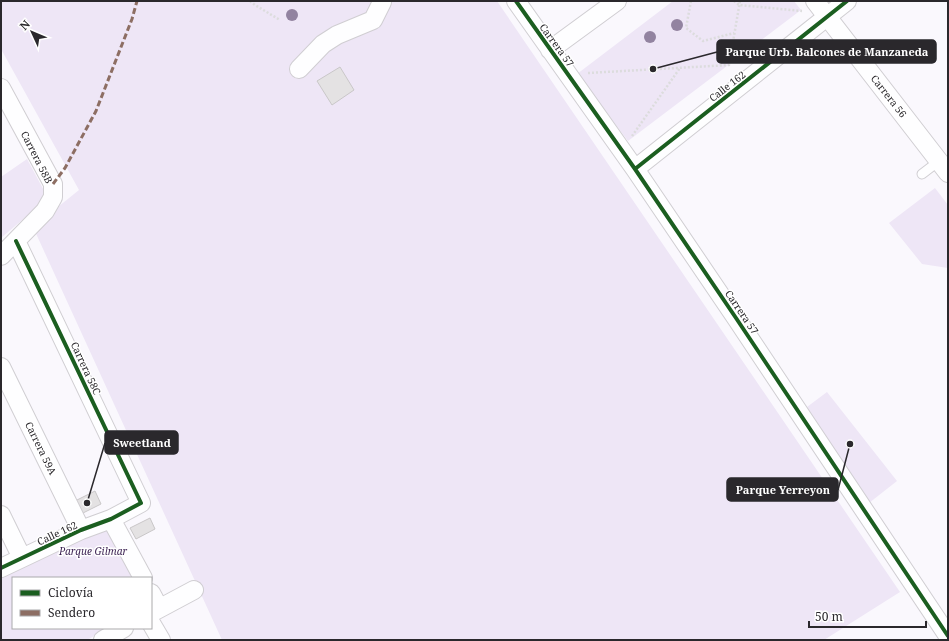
<svg xmlns="http://www.w3.org/2000/svg" width="949" height="641" font-family="'Noto Serif',serif">
<style>
.green{fill:#eee6f6}
.building{fill:#e4e2e3;stroke:#c9c7c8}
.lines{fill:none;stroke-linecap:round;stroke-linejoin:round}
.service-casing{stroke:#d0ced2;stroke-width:11}
.minor-casing{stroke:#d0ced2;stroke-width:20}
.path{stroke:#dcdcdd;stroke-width:2.5;stroke-dasharray:2 2;stroke-linecap:butt}
.service{stroke:#fefeff;stroke-width:9}
.minor{stroke:#fefeff;stroke-width:18}
.quiet{stroke:#8d6e63;stroke-width:3;stroke-dasharray:6 3;stroke-linecap:butt}
.cycleway-casing{stroke:#fff;stroke-width:6}
.cycleway{stroke:#1b5e20;stroke-width:4}
.tree{fill:#9283a0}
.labels{text-anchor:middle;stroke-width:3;stroke-linejoin:round;paint-order:stroke}
.street-label{font-size:10px;fill:#2a282c;stroke:#fff}
.park-label{font-size:10px;font-style:italic;fill:#3d2353;stroke:#fff}
.leader{fill:none;stroke:#2a282c;stroke-width:1.5}
.callout-dot{fill:#2a282c;stroke:#fff;stroke-width:1.5}
.callout{fill:#2a282c;stroke:#2a282c;stroke-width:1.5}
.callout-label{font-size:11px;text-anchor:middle;font-weight:bold;fill:#fff}
</style>
<rect width="100%" height="100%" fill="#faf8fd"/>
<path class="green" d="M1,1H497L900,592L824,640H222L33,227L79,190L1,49Z
M673,1H794L801,10L628,141L577,74Z
M27,159L48,198L1,238V177Z
M935,188L948,205V268L922,264L889,223Z
M827,392L897,481L869,503L807,407Z
M105,515L136,578H13V628H109L87,640H1V568Z"/>
<path class="building" d="M340,67L354,90L332,105L317,81Z
M95,491L101,504L79,515L73,502Z
M150,518L155,529L136,539L130,528Z"/>
<g class="lines">
<g class="service-casing">
<path id="service" d="M922,174L939,161"/>
</g>
<g class="minor-casing">
<path id="minor" d="M516,1L635,169L736,318L948,636
M815,1L948,173
M550,50L617,1
M299,69L323,44L337,35L373,20L382,2V1
M1,88L53,184V197L45,211L1,256
M635,169L847,1
M1,367L81,530
M1,515L22,558
M111,519L143,578
M1,568L81,530L111,519L141,503L16,241
M151,593L159,608
M151,613L194,590
M151,623L161,640
M103,640L124,628"/>
</g>
<path class="path" d="M250,1L255,5L280,20
M691,1L686,28L703,41L734,33
M734,1L739,5L802,11
M588,73L729,65L740,1
M632,136L680,68"/>
<use href="#service" class="service"/>
<use href="#minor" class="minor"/>
<path class="quiet" d="M53,184L65,168L96,111L132,19L137,1"/>
<g class="cycleway-casing">
<path id="cycleway" d="M516,1L635,169L736,318L948,636
M635,169L847,1
M1,568L81,530L111,519L141,503L16,241"/>
</g>
<use href="#cycleway" class="cycleway"/>
</g>
<g class="tree">
<circle cx="292" cy="15" r="6"/>
<circle cx="677" cy="25" r="6"/>
<circle cx="650" cy="37" r="6"/>
</g>
<g class="labels">
<g class="street-label">
<text transform="translate(557 45) rotate(54)" y="4">Carrera 57</text>
<text transform="translate(727 86) rotate(-38)" y="4">Calle 162</text>
<text transform="translate(889 96) rotate(52)" y="4">Carrera 56</text>
<text transform="translate(37 157) rotate(63)" y="4">Carrera 58B</text>
<text transform="translate(742 312) rotate(56)" y="4">Carrera 57</text>
<text transform="translate(86 368) rotate(65)" y="4">Carrera 58C</text>
<text transform="translate(41 448) rotate(64)" y="4">Carrera 59A</text>
<text transform="translate(57 533) rotate(-25)" y="4">Calle 162</text>
</g>
<g class="park-label">
<text x="93" y="555">Parque Gilmar</text>
</g>
</g>
<path class="leader" d="M653 69L717 52M87 503L105 443M850 444L838 490"/>
<g class="callout-dot">
<circle cx="653" cy="69" r="4"/>
<circle cx="87" cy="503" r="4"/>
<circle cx="850" cy="444" r="4"/>
</g>
<g class="callout">
<rect x="717" y="40" width="219" height="23" rx="4"/>
<rect x="105" y="431" width="73" height="23" rx="4"/>
<rect x="727" y="478" width="111" height="23" rx="4"/>
</g>
<g class="callout-label">
<text x="827" y="56">Parque Urb. Balcones de Manzaneda</text>
<text x="142" y="447">Sweetland</text>
<text x="783" y="494">Parque Yerreyon</text>
</g>
<rect width="949" height="641" fill="none" stroke="#2a282c" stroke-width="4"/>
<rect x="12" y="577" width="140" height="52" fill="#ffffff" stroke="#aaa9ab"/>
<rect x="20" y="590" width="20" height="6" fill="#1b5e20" stroke="#aaa9ab"/>
<text x="48" y="597" font-size="12" fill="#2a282c">Ciclovía</text>
<rect x="20" y="610" width="20" height="6" fill="#8d6e63" stroke="#aaa9ab"/>
<text x="48" y="617" font-size="12" fill="#2a282c">Sendero</text>
<g transform="translate(32 32) rotate(314)" stroke="#ffffff" stroke-width="3" paint-order="stroke">
<path d="M0-3L7 15L0 10L-7 15Z" fill="#2a282c"/>
<text y="-6" font-size="11" font-weight="bold" text-anchor="middle" fill="#2a282c">N</text>
</g>
<path d="M809 621v6h117v-6" fill="none" stroke="#2a282c" stroke-width="2"/>
<text x="815" y="621" font-size="12" fill="#2a282c" stroke="#ffffff" stroke-width="3" paint-order="stroke">50 m</text>
</svg>
